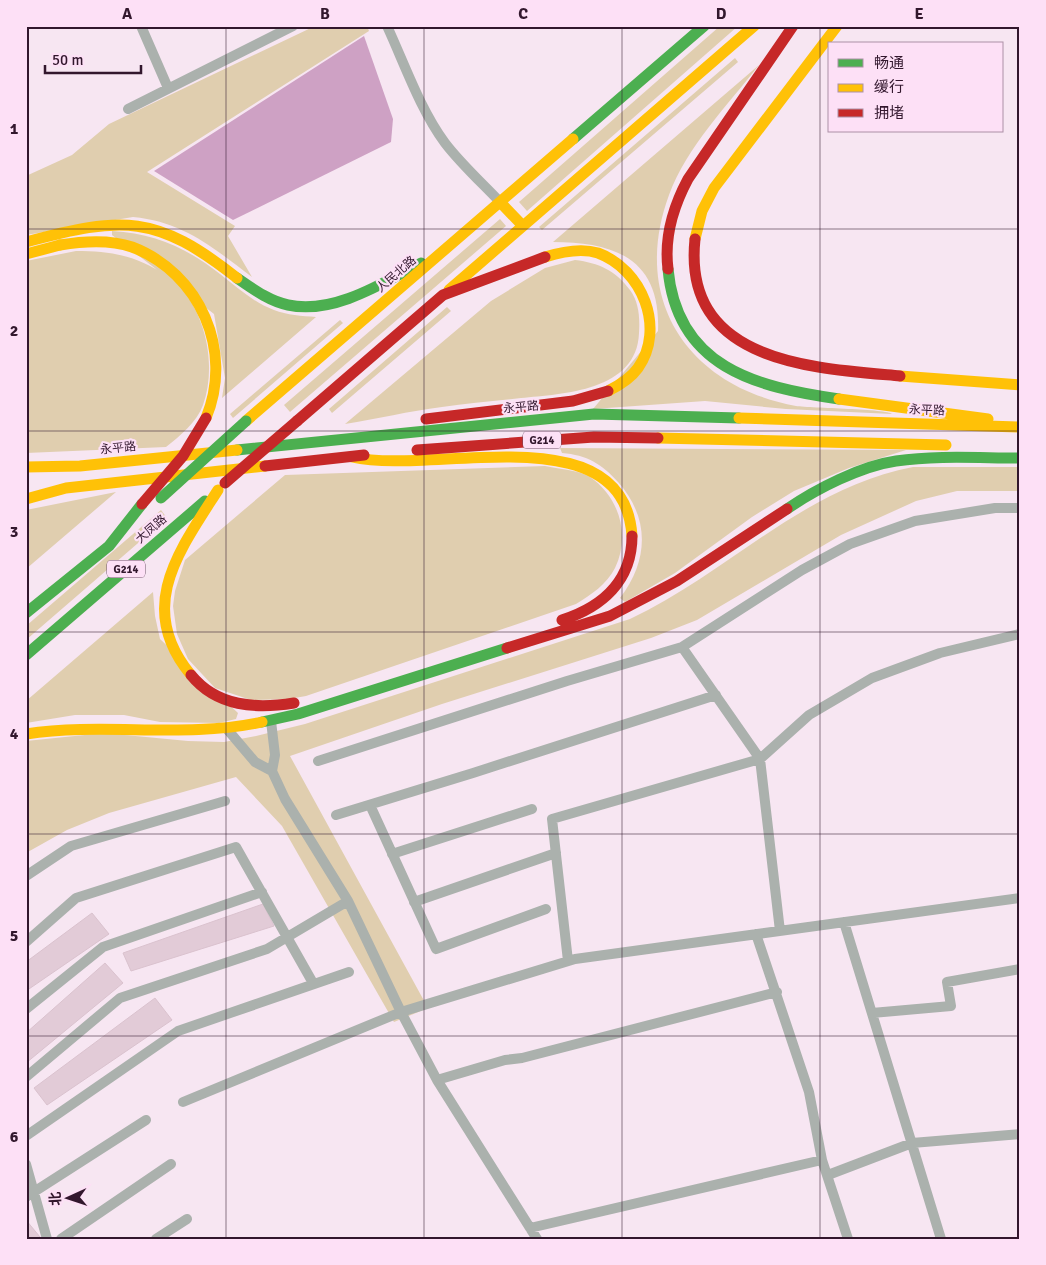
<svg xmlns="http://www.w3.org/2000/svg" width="1046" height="1265" font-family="Signika,'Noto Sans SC',sans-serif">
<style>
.green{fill:#e0ceaf}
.water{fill:#cea1c4}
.building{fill:#e2cbd7;stroke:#dac2ce}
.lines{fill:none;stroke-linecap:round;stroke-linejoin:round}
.street{stroke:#abb1ad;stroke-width:10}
.fast{stroke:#4caf50;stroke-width:11}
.slow{stroke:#ffc107;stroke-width:11}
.jam{stroke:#c62828;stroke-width:11}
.fast-bridge{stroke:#4caf50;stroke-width:11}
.slow-bridge{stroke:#ffc107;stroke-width:11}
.jam-bridge{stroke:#c62828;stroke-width:11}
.grid{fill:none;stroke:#32172d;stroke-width:1;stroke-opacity:0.55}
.labels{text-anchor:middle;stroke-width:4.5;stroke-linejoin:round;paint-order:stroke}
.shield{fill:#fde0f6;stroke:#6f5369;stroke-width:1}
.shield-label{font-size:11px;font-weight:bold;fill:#32172d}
.street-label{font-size:12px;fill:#32172d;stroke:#fde0f6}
.neatline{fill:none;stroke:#32172d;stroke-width:2}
.grid-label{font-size:16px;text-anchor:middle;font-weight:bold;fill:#32172d}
</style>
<rect width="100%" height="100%" fill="#f7e6f2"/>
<path class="green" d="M315,26H367L369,31L147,172L235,226L228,236L252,277C212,247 184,222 133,217L26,235V176L72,155L109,124Z
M720,26H738L527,211L519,202Z
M735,58L738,62L542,230L539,227Z
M759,65C728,105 687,146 669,195C630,301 689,386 796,406C811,408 888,409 892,414L786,409L705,401L593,409L658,331C661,259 615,242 553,242Z
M500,219L506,226L290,412L284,405Z
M112,231C154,233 187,248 220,274C237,287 254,303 274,310C287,315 302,316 316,317L222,398L225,378L214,314L112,235Z
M76,251C109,251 134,255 162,273C167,276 174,280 178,284C206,315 217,365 203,405C197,422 180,436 166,447L26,453V261Z
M575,260C599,263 615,270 630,290C639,302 640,318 639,333C637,391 563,394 521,398C495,401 468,403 442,407C409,411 377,419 345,424L491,301L545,268Z
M447,307L451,311L332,413L329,409Z
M340,320L343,323L233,418L230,414Z
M560,448L906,450L849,468L794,491L752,517L675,573L625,602L620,598C649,560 650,518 618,482C602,464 587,455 562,453Z
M545,466C558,469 579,470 590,477C619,497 631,535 615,568C607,584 591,595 576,604L306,696L289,699L251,700L215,688L188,659L177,634L173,606L175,591L185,560L285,475Z
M913,467H1020V491H957L916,501L841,535L697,620L651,638L442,704L290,756L428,1008L394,1022L282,826L236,777L109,813L67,830L26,853V741L104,733L188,741L224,742L256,736L305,724L630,619C730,572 801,489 913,467Z
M116,492L26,569V510Z
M161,510L167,518L26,640V626Z
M153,592L155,616L160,639L238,713L236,719L219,723L160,722L124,715H75L26,723V701Z"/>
<path class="water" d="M364,36L393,119L391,142L233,220L154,171Z"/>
<path class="building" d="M263,904L274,926L131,971L123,953Z
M92,913L109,934L26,991V962Z
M105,963L123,983L26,1063V1033Z
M155,998L172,1020L47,1105L34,1088Z
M26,1220L40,1237L26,1239Z"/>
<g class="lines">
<path class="street" d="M141,26L168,88
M387,26C405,65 420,109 445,143C461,164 482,183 500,202
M128,109L293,26
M682,647L760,759L780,931
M271,721L275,755L272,771L285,799L348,901L401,1012L437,1080L537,1239
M227,729L255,762L272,771
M318,761L567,681L682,647L802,570L850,544L915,521L995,508H1020
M370,805L436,949L546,909
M336,815L473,773L716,695
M392,854L532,809
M26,876L71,846L225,801
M414,902L556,853
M844,922L941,1239
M756,934L809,1092L822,1160L848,1239
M26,942L76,898L236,847L313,983
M568,961L552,819L760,759L809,715L872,678L940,653L1020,634
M26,1009L103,947L262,892
M872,1013L951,1006L947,982L1020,969
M26,1077L120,998L267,949L348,901
M437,1080L505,1060L522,1058L777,992
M183,1102L401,1012L575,959L1020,898
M26,1136L178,1031L349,972
M26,1164L47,1239
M828,1175L912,1143L1020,1134
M26,1197L146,1120
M530,1228L822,1160
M61,1239L171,1164
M156,1239L187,1219"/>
<path class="fast" d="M573,139L704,26
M668,269C677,367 755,387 839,399
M237,278C253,289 269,301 288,305C333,315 383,283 421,263
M237,450L594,414L739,418
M787,509C816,489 861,466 896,461C937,455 979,458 1020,458
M26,613L109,546L142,504
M26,655L205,501
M262,722L298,714L507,648"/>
<path class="slow" d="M500,202L523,226
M695,239L702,211L714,188L837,26
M26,242C123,216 156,214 237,278
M26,254L60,245
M545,257C561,252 582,248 598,253C642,269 666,328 638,368C631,378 618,386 608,391
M449,290L754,26
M900,376L1020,385
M839,399L988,419
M739,418L1020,427
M246,421L573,139
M658,438L946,445
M352,457C432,476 624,412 632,536
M26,467L80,466L237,450
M26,499L66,488L265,466
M191,675C135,608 179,551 218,490
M26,734C105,722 184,739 262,722"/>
<path class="jam" d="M695,239C682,363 812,368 900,376
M668,269C664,237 673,207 688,179L793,26
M426,419L573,401L608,391
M297,421L443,295L545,257
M417,450L594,437L658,438
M265,466L364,455
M562,620C602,607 632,581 632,536
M507,648L610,616L677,581L787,509
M191,675C217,707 256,709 294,703"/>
<path class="fast-bridge" d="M161,498L246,421"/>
<path class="slow-bridge" d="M60,245C84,241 109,239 132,247C200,273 234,351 206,418"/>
<path class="jam-bridge" d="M225,483L297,421
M142,504L183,456L206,418"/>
</g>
<path class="grid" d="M226,26V1239M424,26V1239M622,26V1239M820,26V1239M26,229H1020M26,431H1020M26,632H1020M26,834H1020M26,1036H1020"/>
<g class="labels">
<g class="shield">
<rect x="523" y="431.5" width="38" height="17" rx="4"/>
<rect x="107" y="560.5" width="38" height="17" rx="4"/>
</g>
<g class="shield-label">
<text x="542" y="444">G214</text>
<text x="126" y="573">G214</text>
</g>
<g class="street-label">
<text transform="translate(396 274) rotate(-41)" y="4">人民北路</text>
<text transform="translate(521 407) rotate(-5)" y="4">永平路</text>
<text transform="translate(927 410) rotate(2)" y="4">永平路</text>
<text transform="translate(118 448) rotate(-6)" y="4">永平路</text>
<text transform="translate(151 529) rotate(-41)" y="4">大凤路</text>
</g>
</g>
<rect width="1046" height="1265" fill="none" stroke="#fde0f6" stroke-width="55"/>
<rect x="828" y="42" width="175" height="90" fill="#fde0f6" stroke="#ac90a6"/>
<rect x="838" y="59" width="25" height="8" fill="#4caf50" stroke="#ac90a6"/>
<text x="874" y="68" font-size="15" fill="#32172d">畅通</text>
<rect x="838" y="84" width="25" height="8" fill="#ffc107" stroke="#ac90a6"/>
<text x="874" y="92" font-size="15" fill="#32172d">缓行</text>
<rect x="838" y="109" width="25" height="8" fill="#c62828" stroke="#ac90a6"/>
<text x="874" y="118" font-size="15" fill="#32172d">拥堵</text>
<g transform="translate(68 1198) rotate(267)" stroke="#fde0f6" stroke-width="4" paint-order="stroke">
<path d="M0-4L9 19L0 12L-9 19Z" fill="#32172d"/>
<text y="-8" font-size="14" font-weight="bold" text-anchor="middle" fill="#32172d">北</text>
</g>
<path d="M45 65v8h96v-8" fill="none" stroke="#32172d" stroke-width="2.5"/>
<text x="52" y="65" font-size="15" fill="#32172d" stroke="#fde0f6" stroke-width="4" paint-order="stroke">50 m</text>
<rect x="28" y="28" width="990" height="1210" class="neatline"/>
<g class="grid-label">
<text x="127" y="19">A</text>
<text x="325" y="19">B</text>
<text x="523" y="19">C</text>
<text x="721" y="19">D</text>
<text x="919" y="19">E</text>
<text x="14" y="134">1</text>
<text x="14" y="336">2</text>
<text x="14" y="537">3</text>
<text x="14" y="739">4</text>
<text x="14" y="941">5</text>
<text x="14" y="1142">6</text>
</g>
</svg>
